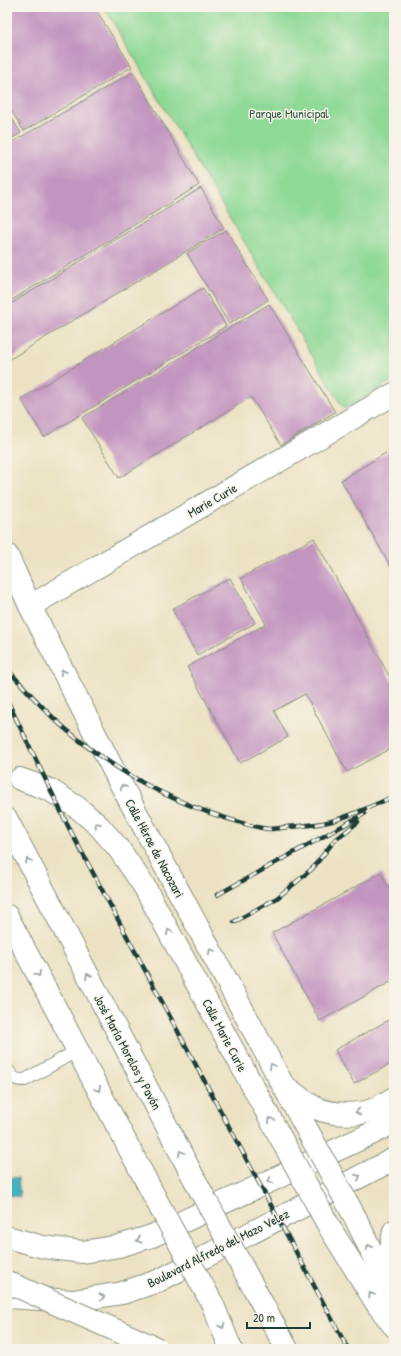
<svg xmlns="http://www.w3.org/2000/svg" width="401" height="1356" font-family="'Patrick Hand',sans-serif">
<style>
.green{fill:#8fd996;stroke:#578b65}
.water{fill:#45b2c2;stroke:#32787b}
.building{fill:#c294c0}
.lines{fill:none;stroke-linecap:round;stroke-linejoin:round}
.service-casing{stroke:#86907c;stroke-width:14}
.minor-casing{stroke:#86907c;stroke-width:24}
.tertiary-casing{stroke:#86907c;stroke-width:24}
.secondary-casing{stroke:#86907c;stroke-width:24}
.primary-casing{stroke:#86907c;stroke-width:24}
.service{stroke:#fff;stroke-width:12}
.minor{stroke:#fff;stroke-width:22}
.tertiary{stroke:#fff;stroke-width:22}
.secondary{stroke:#fff;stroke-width:22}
.primary{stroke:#fff;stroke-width:22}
.rail-casing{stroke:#1f3d34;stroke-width:4.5}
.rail{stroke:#f7f3e8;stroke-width:3;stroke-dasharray:9;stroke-linecap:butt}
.tertiary-bridge-casing{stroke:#86907c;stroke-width:24;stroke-linecap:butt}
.secondary-bridge-casing{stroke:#86907c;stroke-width:24;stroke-linecap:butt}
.trunk-bridge-casing{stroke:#86907c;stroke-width:24;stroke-linecap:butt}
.tertiary-bridge{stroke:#fff;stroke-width:22}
.secondary-bridge{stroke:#fff;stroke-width:22}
.trunk-bridge{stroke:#fff;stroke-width:22}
.oneway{stroke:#8f9e9a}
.labels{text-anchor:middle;stroke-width:3;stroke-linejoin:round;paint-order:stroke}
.park-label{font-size:13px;fill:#355c48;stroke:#f7f3e8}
.street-label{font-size:13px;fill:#1f3d34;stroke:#f7f3e8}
</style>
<rect width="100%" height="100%" fill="#f7f3e8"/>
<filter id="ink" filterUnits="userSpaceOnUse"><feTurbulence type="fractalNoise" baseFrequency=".025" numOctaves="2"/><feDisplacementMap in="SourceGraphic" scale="8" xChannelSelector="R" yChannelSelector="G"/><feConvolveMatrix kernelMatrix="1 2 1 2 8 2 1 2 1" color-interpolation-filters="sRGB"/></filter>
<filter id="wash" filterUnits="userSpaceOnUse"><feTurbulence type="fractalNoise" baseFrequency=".012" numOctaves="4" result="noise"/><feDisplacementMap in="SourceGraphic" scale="16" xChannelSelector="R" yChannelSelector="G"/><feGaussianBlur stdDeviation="0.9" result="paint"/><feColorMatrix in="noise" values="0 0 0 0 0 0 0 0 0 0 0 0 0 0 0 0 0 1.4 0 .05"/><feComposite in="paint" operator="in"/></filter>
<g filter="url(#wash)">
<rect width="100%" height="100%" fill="#ece2c3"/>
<path class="green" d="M104,7H394V380L344,409Z"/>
<path class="water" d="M7,1177L18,1178L20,1197L7,1195Z"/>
<g id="blocks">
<path class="building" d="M7,7H94L132,67L24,131L7,104Z
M133,72L199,185L7,303V145Z
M7,111L21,133L7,141Z
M201,188L224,228L7,361V306Z
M226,230L268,300L229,324L187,253Z
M203,288L226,326L44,437L21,399Z
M269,304L335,412L281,445L251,397L119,478L82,418Z
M394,448V572L341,480Z
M314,538L394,685V747L347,772L305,694L274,711L288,737L240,763L187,667L266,624L241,578Z
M230,578L255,623L197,655L172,609Z
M381,873L389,889L394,886V980L320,1021L272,933Z
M394,1017V1062L354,1084L335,1050Z"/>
</g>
</g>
<g filter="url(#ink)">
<use href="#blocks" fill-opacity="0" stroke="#86907c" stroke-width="1"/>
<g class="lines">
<g class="service-casing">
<path id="service" d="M7,1069C13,1078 14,1080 25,1080L78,1050"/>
</g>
<g class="minor-casing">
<path id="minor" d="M30,606L394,394"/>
</g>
<g class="tertiary-casing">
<path id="tertiary" d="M7,555L30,606L117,777L311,1137
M287,1088C297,1095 305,1103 316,1108C332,1115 358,1116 375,1109C381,1106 388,1102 394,1098
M355,1217L392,1295L394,1306
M392,1284C391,1264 389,1250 394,1231"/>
</g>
<g class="secondary-casing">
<path id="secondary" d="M20,779L50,790L78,808L99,826L119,849L144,886L290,1155
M7,820L199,1188
M7,916L161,1209
M331,1230L377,1304L394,1326
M251,1283L287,1349
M212,1303L231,1349"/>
</g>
<g class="primary-casing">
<path id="primary" d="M7,929L19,939
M7,1237L43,1247L83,1252L119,1246L152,1236L375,1132L394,1122
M7,1297L73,1301L122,1293L158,1281L394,1159"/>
</g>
<use href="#service" class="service"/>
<use href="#minor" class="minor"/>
<use href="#tertiary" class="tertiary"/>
<use href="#secondary" class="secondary"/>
<use href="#primary" class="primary"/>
<g class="rail-casing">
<path id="rail" d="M7,669C25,688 42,708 62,726C108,766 161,797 219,816C233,820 255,828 269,829C275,829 281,828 287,827C302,826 320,825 335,820C355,814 375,805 394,796
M7,700L70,830L348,1349
M217,895L364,814
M234,922L277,898L312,869L334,841L358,822"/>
</g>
<use href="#rail" class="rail"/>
<g class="tertiary-bridge-casing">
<path id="tertiary-bridge" d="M311,1137L355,1217"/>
</g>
<g class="secondary-bridge-casing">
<path id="secondary-bridge" d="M290,1155L331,1230
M199,1188L251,1283
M161,1209L212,1303"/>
</g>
<g class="trunk-bridge-casing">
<path id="trunk-bridge" d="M7,1282L158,1349"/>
</g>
<use href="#tertiary-bridge" class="tertiary-bridge"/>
<use href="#secondary-bridge" class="secondary-bridge"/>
<use href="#trunk-bridge" class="trunk-bridge"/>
</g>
<defs><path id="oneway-chevron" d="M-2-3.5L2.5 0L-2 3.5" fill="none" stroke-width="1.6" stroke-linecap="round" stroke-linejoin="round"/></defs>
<g class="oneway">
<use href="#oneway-chevron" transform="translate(63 672) rotate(-117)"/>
<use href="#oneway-chevron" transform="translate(123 787) rotate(-118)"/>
<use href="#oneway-chevron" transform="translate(97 825) rotate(-136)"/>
<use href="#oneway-chevron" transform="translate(28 861) rotate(-118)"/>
<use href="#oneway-chevron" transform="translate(169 932) rotate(-118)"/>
<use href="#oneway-chevron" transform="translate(211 951) rotate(-118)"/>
<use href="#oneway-chevron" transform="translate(38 974) rotate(62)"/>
<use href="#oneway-chevron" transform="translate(88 976) rotate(-118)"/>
<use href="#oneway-chevron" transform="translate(272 1066) rotate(-118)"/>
<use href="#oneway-chevron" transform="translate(98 1089) rotate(62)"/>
<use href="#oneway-chevron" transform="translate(358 1112) rotate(171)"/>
<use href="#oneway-chevron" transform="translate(271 1120) rotate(-118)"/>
<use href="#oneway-chevron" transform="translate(181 1153) rotate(-118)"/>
<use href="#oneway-chevron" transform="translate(358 1177) rotate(-27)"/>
<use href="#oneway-chevron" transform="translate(270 1181) rotate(155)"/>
<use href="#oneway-chevron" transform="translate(139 1240) rotate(164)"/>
<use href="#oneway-chevron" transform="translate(369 1247) rotate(-115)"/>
<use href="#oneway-chevron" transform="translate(371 1295) rotate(-123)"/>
<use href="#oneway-chevron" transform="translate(102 1297) rotate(-9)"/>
<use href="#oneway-chevron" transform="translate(222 1326) rotate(67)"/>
</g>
</g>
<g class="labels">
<g class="park-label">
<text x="289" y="118">Parque Municipal</text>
</g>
<g class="street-label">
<text transform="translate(212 500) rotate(-30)" y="5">Marie Curie</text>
<text transform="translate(155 848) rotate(62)" y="5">Calle Héroe de Nacozari</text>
<text transform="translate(225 1035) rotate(62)" y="5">Calle Marie Curie</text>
<text transform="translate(128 1052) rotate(62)" y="5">José María Morelos y Pavón</text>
<text transform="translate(218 1248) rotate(-27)" y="5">Boulevard Alfredo del Mazo Velez</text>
</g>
</g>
<rect width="401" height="1356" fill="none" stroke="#f7f3e8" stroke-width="24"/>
<path d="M247 1322v6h63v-6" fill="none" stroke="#1f3d34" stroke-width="2"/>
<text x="253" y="1322" font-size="12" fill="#1f3d34" stroke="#f7f3e8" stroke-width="3" paint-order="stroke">20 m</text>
</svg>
